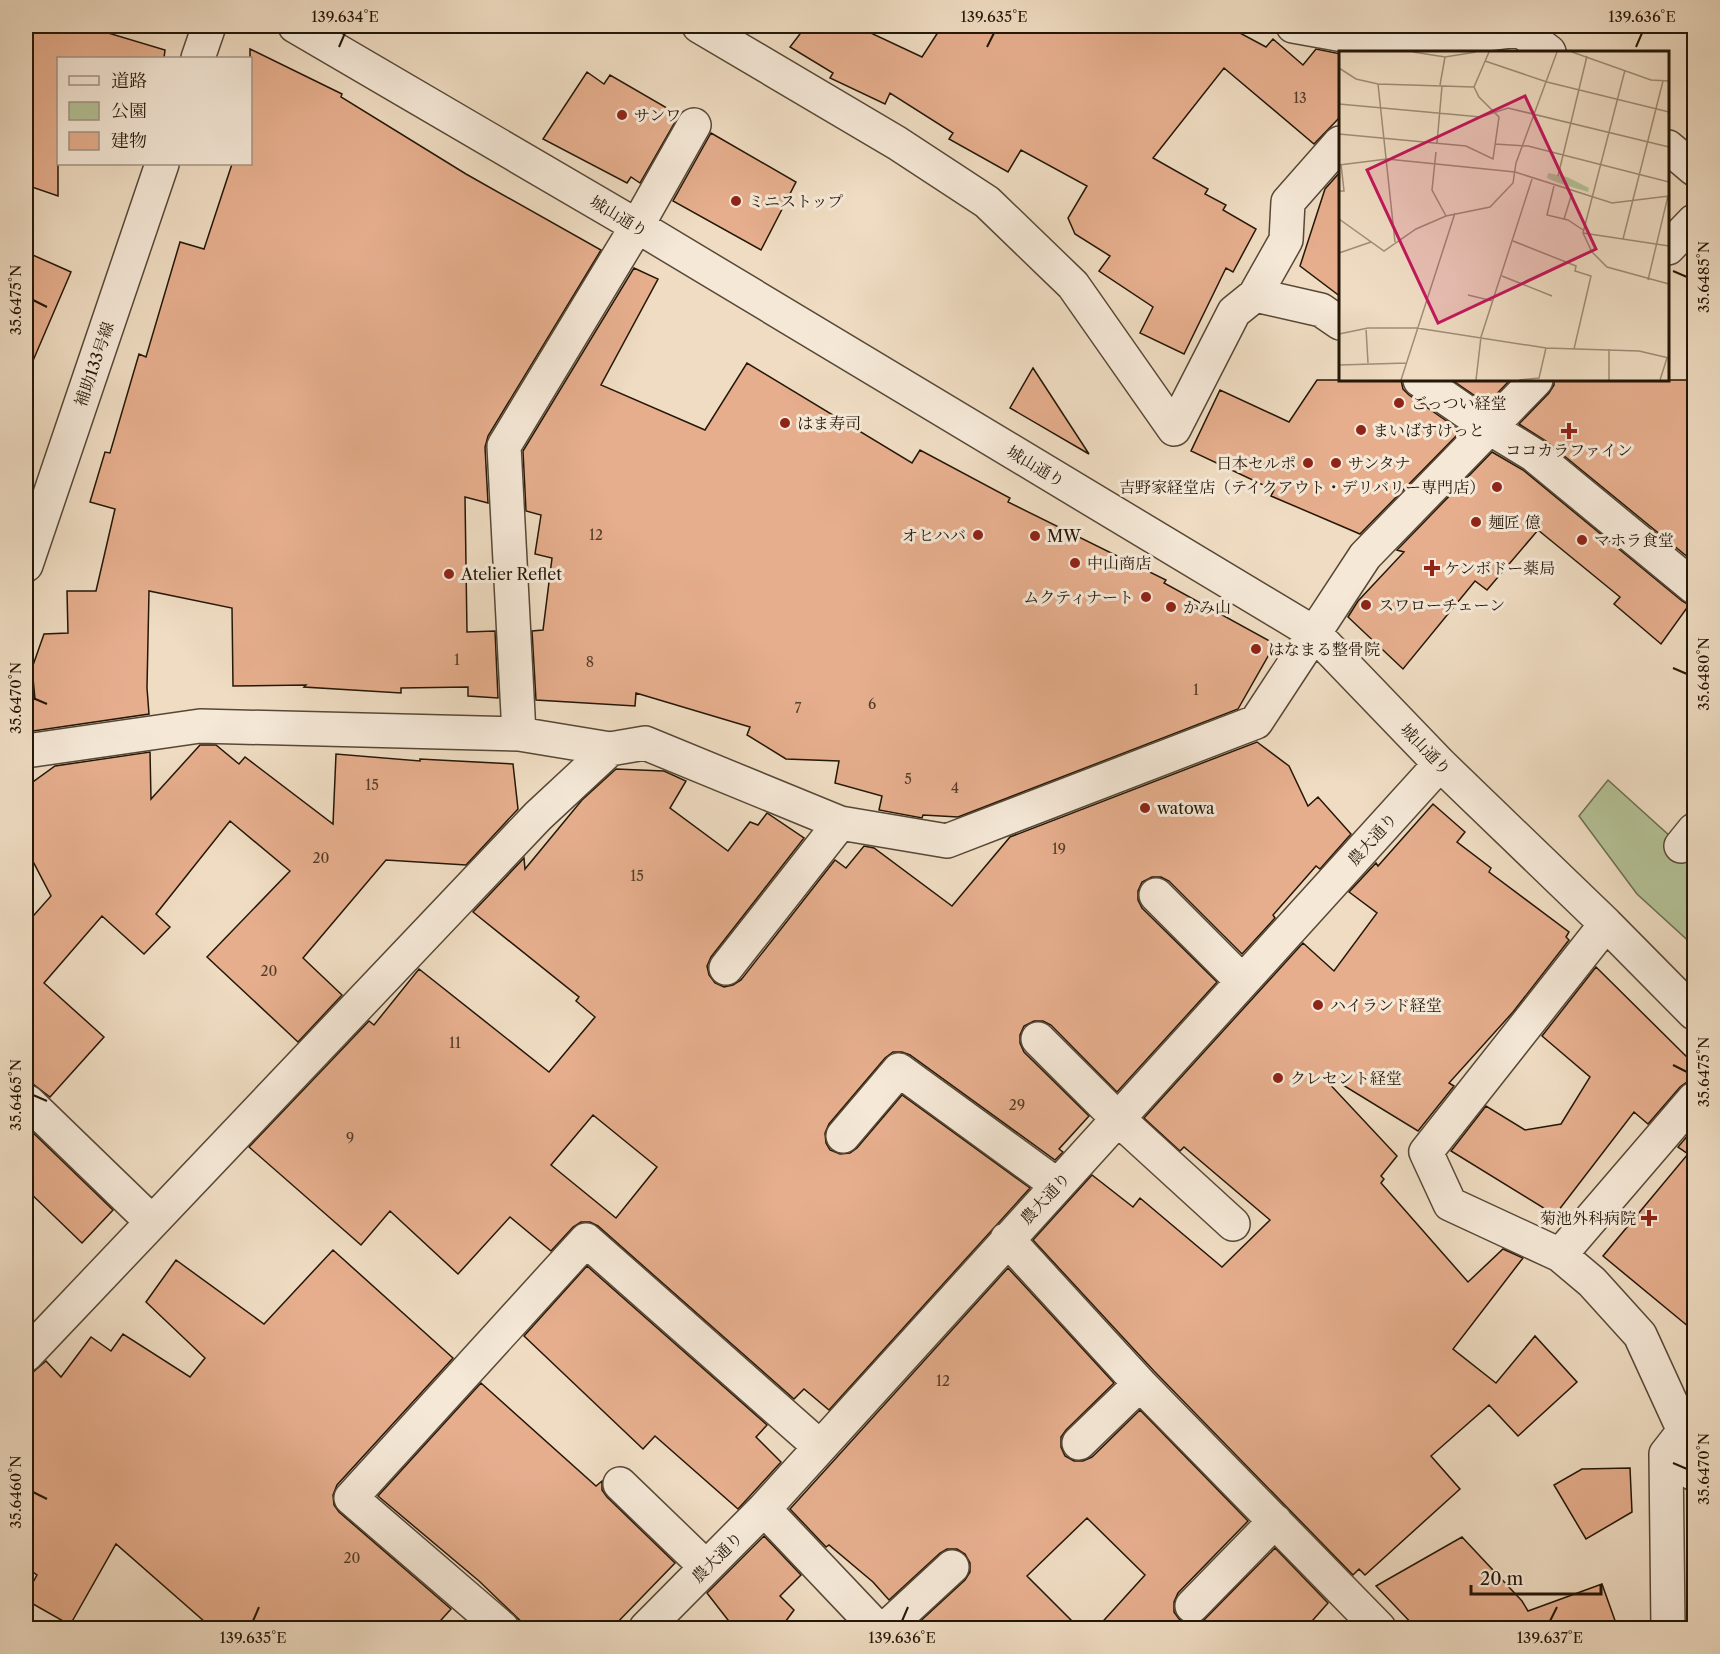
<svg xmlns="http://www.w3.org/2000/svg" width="1720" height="1654" font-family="'Libre Caslon Text','Noto Serif JP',serif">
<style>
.green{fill:#b4c297;stroke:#6c6c4f;stroke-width:1.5}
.building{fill:#e6ae8d;stroke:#241707;stroke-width:1.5;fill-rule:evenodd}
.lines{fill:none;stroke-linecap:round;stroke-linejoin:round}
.minor-casing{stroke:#574836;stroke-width:36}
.minor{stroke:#f5e8d7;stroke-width:33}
.ticks{fill:none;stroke:#241707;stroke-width:2}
.poi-dot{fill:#8f2418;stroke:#f5e8d7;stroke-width:2}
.labels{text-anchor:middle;stroke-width:6;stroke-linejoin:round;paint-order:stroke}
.number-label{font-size:14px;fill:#543d28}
.poi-label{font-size:16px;fill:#241707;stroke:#f5e8d7;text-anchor:start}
.street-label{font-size:16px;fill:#241707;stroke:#f5e8d7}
.inset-road{fill:none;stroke:#9e8d77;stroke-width:1.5}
.view{fill:#c2185b;fill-opacity:0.15;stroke:#c2185b;stroke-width:3}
.inset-edge{fill:none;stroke:#241707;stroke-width:3}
.neatline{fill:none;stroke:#241707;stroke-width:2}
.ticks-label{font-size:15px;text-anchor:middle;fill:#241707}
</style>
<rect width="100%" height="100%" fill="#efdcc2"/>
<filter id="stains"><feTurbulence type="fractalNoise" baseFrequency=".00333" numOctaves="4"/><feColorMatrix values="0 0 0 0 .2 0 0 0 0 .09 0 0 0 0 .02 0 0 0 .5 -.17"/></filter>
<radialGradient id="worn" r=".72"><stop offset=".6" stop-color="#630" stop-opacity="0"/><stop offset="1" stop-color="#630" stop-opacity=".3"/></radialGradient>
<path class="green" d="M1608,780L1681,846L1694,850V946L1637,894L1579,816Z"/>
<path class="building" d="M26,26H85L165,50L164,58H58V196L26,185Z
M806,26H856L922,57L942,26H1227L1266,47L1273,39L1303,65L1316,49L1341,54V116L1314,144L1224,68L1153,158L1208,189L1205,194L1226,205L1223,210L1256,229L1233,272L1226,268L1184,354L1140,333L1153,307L1099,271L1110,256L1075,234L1068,218L1087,186L1021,150L1008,172L949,139L953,133L890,93L885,104L830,78L833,73L790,47Z
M250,49L342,94L341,97L466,174L601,250L488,436L485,447L488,503L465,497L467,632L495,631L498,698L468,696V687L401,688V693L304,687L306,685L233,686L232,608L149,591L147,688L149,714L33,731L26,725V700L35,699L32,668L44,634L68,633L67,591H96L115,509L90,502L105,452L110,453L139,354L146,357L180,242L204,249L232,164H250Z
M587,72L604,84L610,75L679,115L640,183L631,177L627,183L543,139Z
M711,133L796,182L761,250L673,201Z
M1341,171V297L1300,266L1325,189Z
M26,252L71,272L26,377Z
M634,268L658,279L601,385L705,430L747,363L912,463L920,450L1010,498L1008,502L1166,580L1164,583L1275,644L1238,709L958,817L923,815L922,818L879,810L882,796L835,783L839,761L786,759L747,735L750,727L636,693L635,706L536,700L532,631L543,630L552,558L535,554L541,515L526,511L523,451Z
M1033,368L1089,454L1010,408Z
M1317,380H1401L1403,389L1409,395L1461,431L1360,534L1271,496L1274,490L1191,451L1220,390L1289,422Z
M1452,380H1510L1487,404Z
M1554,380H1695V563L1546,441L1519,424L1549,393L1554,385Z
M1492,452L1523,470L1682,601L1689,605L1661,644L1614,604L1620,597L1538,530L1487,590L1475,581L1403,669L1348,617L1358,601L1404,552L1397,550Z
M1257,742L1289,766L1308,806L1318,797L1351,834L1320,869L1316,866L1273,915L1275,918L1242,954L1169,881L1161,877H1152L1142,882L1138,891V900L1142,908L1217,982L1117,1092L1051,1025L1043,1021H1034L1024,1026L1020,1035V1043L1024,1052L1089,1116L1059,1149L1063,1152L1055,1160L910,1055L902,1052H893L885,1058L829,1124L825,1133L826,1143L830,1150L840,1154L850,1153L857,1148L902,1095L1030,1188L829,1410L804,1389L794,1399L598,1226L590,1222H581L573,1227L551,1251L510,1217L458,1274L390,1211L361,1245L249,1147L369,1021L374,1025L419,969L549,1072L595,1017L576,1001L579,997L473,912L524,858L525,869L582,800L616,769L664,771L686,781L670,808L728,851L750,822L758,825L767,813L804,838L711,957L707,966L709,975L715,983L724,987L733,985L741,980L835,860L846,868L864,846L874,848L952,906L1010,837ZM593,1115L657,1167L616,1218L551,1165Z
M200,745H216L239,764L245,757L333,824L336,754L420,761V759L513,764L518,809L466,865L386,860L303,958L342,995L298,1042L207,957L290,871L230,821L156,914L170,927L144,954L102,916L44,983L104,1037L50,1097L33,1084H26V924L51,896L26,848V787L55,766L150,752L151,799Z
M1433,804L1465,832L1457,842L1491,868L1489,872L1569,932L1566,937L1569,940L1513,1012L1449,1083L1454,1086L1418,1131L1325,1074L1323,1077L1397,1156L1381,1176L1384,1179L1381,1183L1468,1282L1503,1249L1523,1258L1453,1349L1496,1383L1535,1336L1577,1382L1518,1436L1489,1405L1431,1456L1460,1489L1365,1575L1359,1569L1353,1575L1154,1371L1033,1240L1092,1175L1133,1207L1140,1198L1222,1267L1270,1220L1184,1147L1180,1151L1144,1118L1303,943L1334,971L1377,913L1349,892L1376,863L1378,866Z
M1596,967L1695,1065V1081L1687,1082L1680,1087L1648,1124L1634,1112L1555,1215L1451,1151L1486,1106L1525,1130L1561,1124L1590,1077L1542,1036Z
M26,1126L113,1210L82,1243L26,1189Z
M1695,1127V1332L1603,1256L1688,1154L1678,1147Z
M333,1250L453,1358L337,1485L333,1495L334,1505L339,1512L451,1609L433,1629H213L116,1544L70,1625L26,1600V1595L37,1575L26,1567V1373H32L46,1361L61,1377L91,1337L111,1351L123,1334L190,1377L205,1358L146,1302L176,1260L264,1324Z
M587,1266L767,1425L756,1437L781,1462L738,1509L655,1436L643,1449L524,1336Z
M1008,1268L1114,1383L1066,1430L1061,1437V1447L1065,1456L1074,1461H1083L1092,1457L1140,1410L1248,1521L1178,1593L1174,1602V1612L1179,1619L1188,1624H1198L1205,1619L1275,1548L1328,1603L1305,1629H1096L1145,1575L1087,1518L1027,1576L1080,1629H915L914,1627L965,1580L970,1572V1563L965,1554L957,1549H947L940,1553L889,1600L873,1582L829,1545L826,1547L790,1509Z
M481,1383L596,1486L602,1481V1490L607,1497L675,1563L611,1629H529L479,1581L378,1496Z
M1630,1468L1632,1512L1586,1539L1554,1485L1582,1469Z
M764,1536L801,1575L780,1596L794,1610L780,1629H735L707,1593Z
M1462,1537L1522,1601L1528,1611L1602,1584L1618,1629H1417L1376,1586Z"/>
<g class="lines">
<g class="minor-casing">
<path id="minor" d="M295,26L637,226L1314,633L1440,764L1606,924L1694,1013
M699,26L897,143L987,202L1073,285L1174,429L1234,312L1255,295L1286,240L1288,202L1340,143
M1293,26L1399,45L1520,30L1549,52
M198,58L209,26
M1668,147L1694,169
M1668,248L1694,221
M1255,295L1321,310L1340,323
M1420,380L1488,427L1534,455L1694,587
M26,565L162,164
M519,734L504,446L637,226L694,125
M26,751L200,726L519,734L610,749L645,743L840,823L947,841L1256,722L1365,556L1536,380
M1681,846L1694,830
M1156,895L1242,981
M1606,924L1426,1152L1450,1204L1560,1255L1592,1282L1640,1335L1684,1431
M726,968L840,823
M1038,1039L1117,1118L1233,1224
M28,1102L152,1222
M843,1136L899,1070L1057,1185
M1007,1239L1140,1384L1379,1628
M1560,1255L1694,1099
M26,1355L538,816L610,749
M1079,1443L1140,1384
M1666,1454L1694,1474
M620,1484L706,1567
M764,1509L877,1628
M1192,1606L1275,1521
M502,1628L351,1498L586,1240L820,1447
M646,1628L764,1509L1440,764
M886,1628L952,1567
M1668,1628L1666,1454L1694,1418"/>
</g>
<use href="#minor" class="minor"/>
</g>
<path class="ticks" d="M339,47L345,33M987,47L994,33M1636,47L1642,33M1673,271L1687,277M33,300L47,307M1673,668L1687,674M33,698L47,704M1673,1065L1687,1072M33,1095L47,1101M1673,1463L1687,1469M33,1492L47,1499M253,1621L259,1607M902,1621L908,1607M1550,1621L1557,1607"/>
<g class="poi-dot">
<circle cx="622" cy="115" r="6"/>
<circle cx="736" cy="201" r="6"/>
<circle cx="1399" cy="403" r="6"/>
<circle cx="785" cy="423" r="6"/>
<circle cx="1361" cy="430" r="6"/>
<path d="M1566 422h6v6h6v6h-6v6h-6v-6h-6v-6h6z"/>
<circle cx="1308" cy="463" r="6"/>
<circle cx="1336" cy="463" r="6"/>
<circle cx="1497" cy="487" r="6"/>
<circle cx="1476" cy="522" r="6"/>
<circle cx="978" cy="535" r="6"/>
<circle cx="1035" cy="536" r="6"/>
<circle cx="1582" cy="540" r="6"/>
<circle cx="1075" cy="563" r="6"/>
<path d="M1429 559h6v6h6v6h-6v6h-6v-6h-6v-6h6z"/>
<circle cx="449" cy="574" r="6"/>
<circle cx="1146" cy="597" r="6"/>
<circle cx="1366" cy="605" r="6"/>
<circle cx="1171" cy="607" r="6"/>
<circle cx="1256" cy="649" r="6"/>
<circle cx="1145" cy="808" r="6"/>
<circle cx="1318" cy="1005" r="6"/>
<circle cx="1278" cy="1078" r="6"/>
<path d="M1646 1209h6v6h6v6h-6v6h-6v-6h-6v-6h6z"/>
</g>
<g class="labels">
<g class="number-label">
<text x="1300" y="103">13</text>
<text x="596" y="540">12</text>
<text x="457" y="665">1</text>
<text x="590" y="667">8</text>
<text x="1196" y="695">1</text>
<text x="872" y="709">6</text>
<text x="798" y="713">7</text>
<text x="908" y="784">5</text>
<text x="372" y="790">15</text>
<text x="955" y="793">4</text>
<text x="1059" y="854">19</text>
<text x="321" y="863">20</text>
<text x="637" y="881">15</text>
<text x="269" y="976">20</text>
<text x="455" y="1048">11</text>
<text x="1017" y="1110">29</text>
<text x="350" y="1143">9</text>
<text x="943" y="1386">12</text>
<text x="352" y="1563">20</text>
</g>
<g class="poi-label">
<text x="634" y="121">サンワ</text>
<text x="748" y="207">ミニストップ</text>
<text x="1411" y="409">ごっつい経堂</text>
<text x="797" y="429">はま寿司</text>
<text x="1373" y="436">まいばすけっと</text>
<text x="1569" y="456" text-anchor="middle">ココカラファイン</text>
<text x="1296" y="469" text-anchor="end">日本セルポ</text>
<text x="1348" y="469">サンタナ</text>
<text x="1485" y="493" text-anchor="end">吉野家経堂店（テイクアウト・デリバリー専門店）</text>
<text x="1488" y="528">麺匠 億</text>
<text x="966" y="541" text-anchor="end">オヒハバ</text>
<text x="1047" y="542">MW</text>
<text x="1594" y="546">マホラ食堂</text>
<text x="1087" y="569">中山商店</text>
<text x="1444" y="574">ケンボドー薬局</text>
<text x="461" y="580">Atelier Reflet</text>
<text x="1134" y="603" text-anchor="end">ムクティナート</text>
<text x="1378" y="611">スワローチェーン</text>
<text x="1183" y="613">かみ山</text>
<text x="1268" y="655">はなまる整骨院</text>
<text x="1157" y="814">watowa</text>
<text x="1330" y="1011">ハイランド経堂</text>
<text x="1290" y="1084">クレセント経堂</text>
<text x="1636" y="1224" text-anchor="end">菊池外科病院</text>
</g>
<g class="street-label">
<text transform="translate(619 216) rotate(31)" y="6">城山通り</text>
<text transform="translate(94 364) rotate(-71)" y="6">補助133号線</text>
<text transform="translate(1036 466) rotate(31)" y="6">城山通り</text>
<text transform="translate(1426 749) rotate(46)" y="6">城山通り</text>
<text transform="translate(1372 839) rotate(-48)" y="6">農大通り</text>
<text transform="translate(1045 1198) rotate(-47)" y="6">農大通り</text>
<text transform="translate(717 1557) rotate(-45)" y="6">農大通り</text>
</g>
</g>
<g transform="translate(1339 51)">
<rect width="330" height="330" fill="#efdcc2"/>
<path d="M209,122L228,126L250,137L249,141L217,131L208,127Z" fill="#b4c297"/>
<path class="inset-road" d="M74,1L106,6L137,1M233,1L312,29L330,30M146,10L208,31L330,61M0,17L17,28L39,33L135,36M286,19L244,182L253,201L268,216L330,233M39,33L56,191M101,34L106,6M0,53L142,66L169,57L330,96M0,83L127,95L154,108L160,66L140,46L135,36L150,1M98,92L103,35M156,93L189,95L330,131M97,101L93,139L107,165M0,114L48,108L176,121L273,152L330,145M219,125L248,5M215,135L208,164L229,169L244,179M0,140H5L2,113M0,168L45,200L77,178L107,165L151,156L174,132L177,112L218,1M225,168L233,142M244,182L330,195M284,188L324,30M174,190L237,215L236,220L252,225L235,298M0,202L32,191M163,225L213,245M309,229L329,145M129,244L154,250M27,277L29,312M0,283L29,277H78L207,297L300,300L330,307M270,298V329M0,314L68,312M62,329L116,162M137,329L142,286L193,128M180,329L200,327L207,297M321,329L328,307"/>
<path class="view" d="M186,45L257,198L99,272L28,119Z"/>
<rect width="330" height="330" class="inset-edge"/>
</g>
<rect width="1720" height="1654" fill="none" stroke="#efdcc2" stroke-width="66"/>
<rect x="57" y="57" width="195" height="108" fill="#f5e8d7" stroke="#a19484" stroke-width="1.5"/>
<rect x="69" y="76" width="30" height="9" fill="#f5e8d7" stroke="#a19484" stroke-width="1.5"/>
<text x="111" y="87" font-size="18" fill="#241707">道路</text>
<rect x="69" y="102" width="30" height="18" fill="#b4c297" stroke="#a19484" stroke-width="1.5"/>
<text x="111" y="117" font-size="18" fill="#241707">公園</text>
<rect x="69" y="132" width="30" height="18" fill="#e6ae8d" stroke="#a19484" stroke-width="1.5"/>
<text x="111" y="147" font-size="18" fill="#241707">建物</text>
<path d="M1471 1585v9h130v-9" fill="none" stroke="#241707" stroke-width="3"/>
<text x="1480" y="1585" font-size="18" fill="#241707" stroke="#f5e8d7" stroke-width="4.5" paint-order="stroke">20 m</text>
<rect x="33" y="33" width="1654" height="1588" class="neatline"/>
<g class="ticks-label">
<text x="345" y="22">139.634°E</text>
<text x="994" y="22">139.635°E</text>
<text x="1642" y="22">139.636°E</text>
<text transform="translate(1704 277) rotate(-90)" y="5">35.6485°N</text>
<text transform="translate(16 300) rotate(-90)" y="5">35.6475°N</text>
<text transform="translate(1704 674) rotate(-90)" y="5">35.6480°N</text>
<text transform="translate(16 698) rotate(-90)" y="5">35.6470°N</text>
<text transform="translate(1704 1072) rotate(-90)" y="5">35.6475°N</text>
<text transform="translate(16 1095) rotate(-90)" y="5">35.6465°N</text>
<text transform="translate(1704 1469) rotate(-90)" y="5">35.6470°N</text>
<text transform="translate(16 1492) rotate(-90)" y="5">35.6460°N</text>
<text x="253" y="1643">139.635°E</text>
<text x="902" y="1643">139.636°E</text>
<text x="1550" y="1643">139.637°E</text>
</g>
<rect width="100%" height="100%" filter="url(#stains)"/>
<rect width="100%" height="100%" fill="url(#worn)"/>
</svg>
